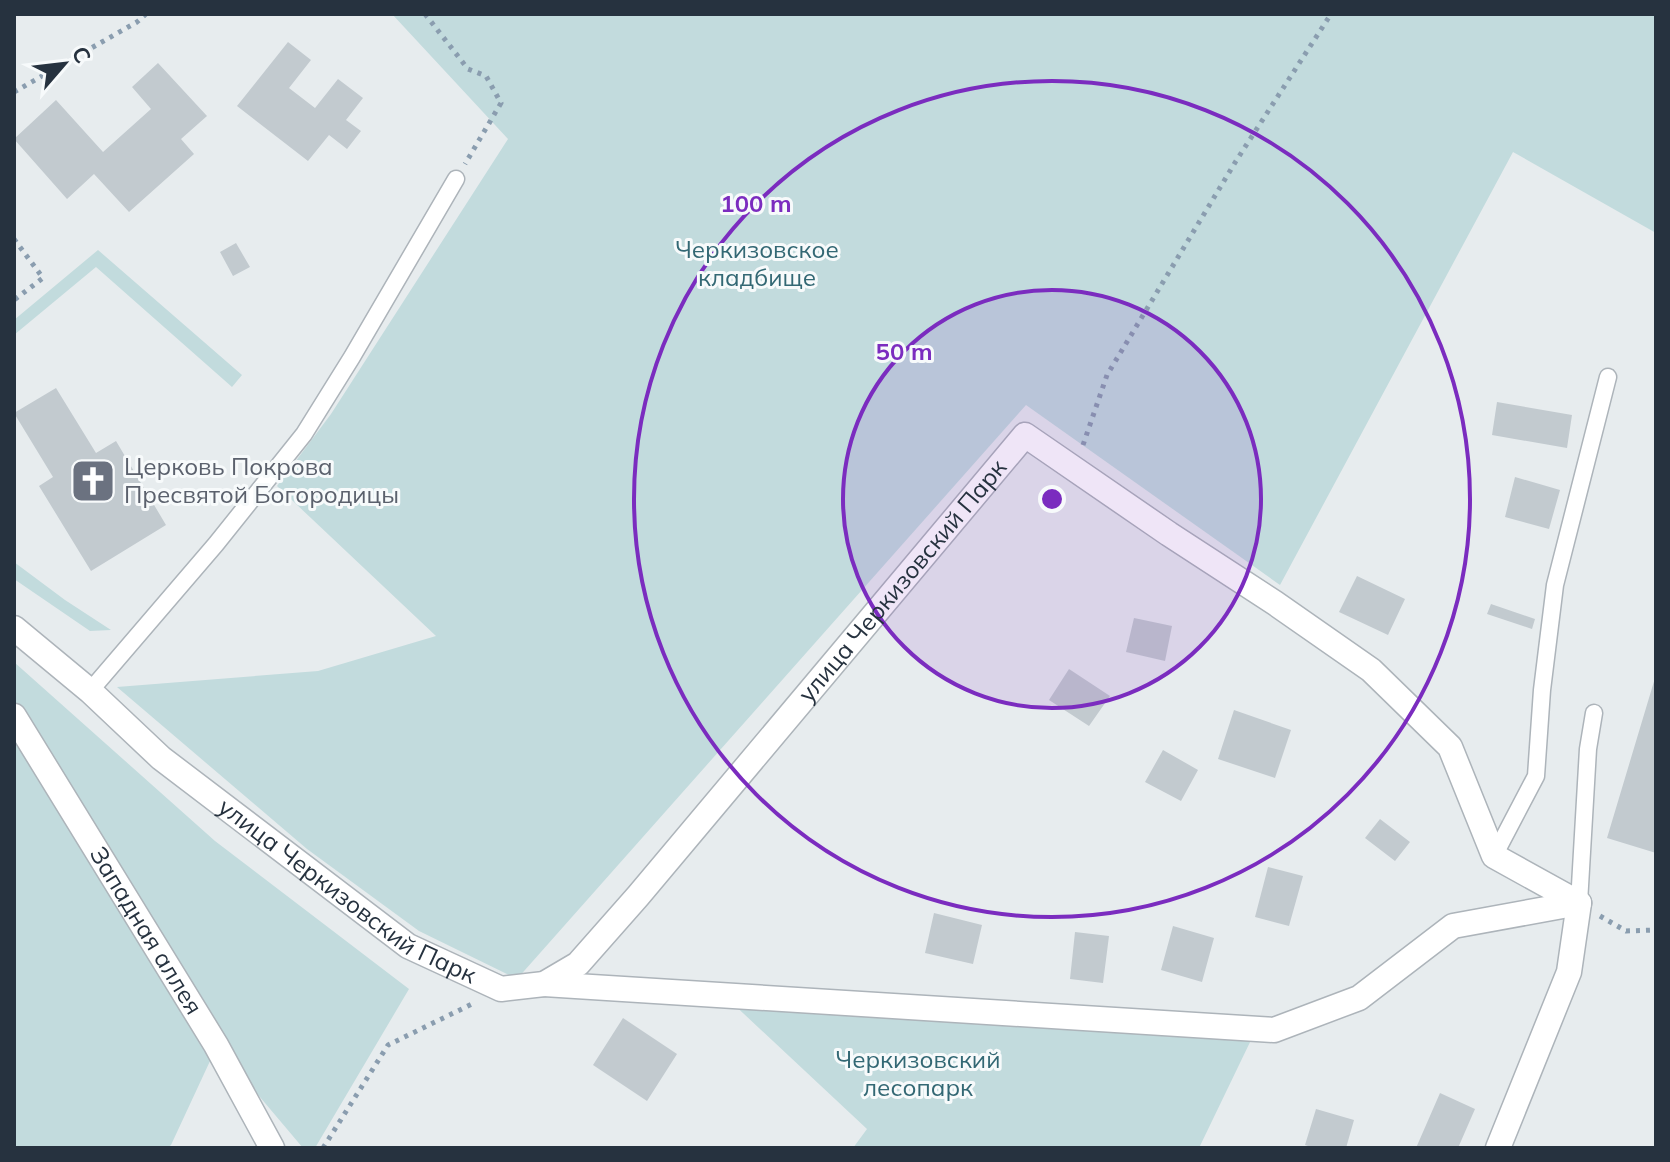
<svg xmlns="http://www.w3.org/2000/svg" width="1670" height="1162" font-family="Mulish,sans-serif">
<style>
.green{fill:#c2dbdd}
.building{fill:#c2cacf}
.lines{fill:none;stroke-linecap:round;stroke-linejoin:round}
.lane-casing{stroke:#adb4ba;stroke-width:19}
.street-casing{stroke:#adb4ba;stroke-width:27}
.path{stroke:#8a9daf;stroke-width:5;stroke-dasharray:4 6;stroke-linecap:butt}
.lane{stroke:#fff;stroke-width:16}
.street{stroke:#fff;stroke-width:24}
.ring{fill:none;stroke:#7b2cbf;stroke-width:4}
.labels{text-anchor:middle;stroke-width:6;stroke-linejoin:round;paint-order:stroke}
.park-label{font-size:24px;fill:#336874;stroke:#f7fafb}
.worship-label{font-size:24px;fill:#5b616d;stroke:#f7fafb;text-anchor:start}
.street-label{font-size:24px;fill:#26323f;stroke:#f7fafb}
.centre{fill:#7b2cbf;stroke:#f7fafb;stroke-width:4}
.ring-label{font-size:24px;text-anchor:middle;font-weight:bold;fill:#7b2cbf;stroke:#f7fafb;stroke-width:6;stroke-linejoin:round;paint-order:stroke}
</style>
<rect width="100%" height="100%" fill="#e7ecee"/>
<path class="green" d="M392,14H1656V233L1513,152L1280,585L1026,405L517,979L419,931L307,849L117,687L318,671L436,636L277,486L331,414L508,139Z
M98,250L242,375L232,387L96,267L14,335V320Z
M14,562L65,600L111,630L90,631L14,579Z
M14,662L215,841L409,989L315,1148H303L217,1046L171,1145L167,1148H14Z
M713,985L1252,1038L1199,1148H853L867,1129Z"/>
<path class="building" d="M288,42L311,60L289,88L315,108L338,79L363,98L346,120L361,131L347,149L329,135L308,161L237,106Z
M158,63L207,116L181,139L194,154L129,212L94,174L67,199L14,139L56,100L103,152L151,109L132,87Z
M236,243L250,267L233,276L220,252Z
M56,388L96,453L116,441L166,525L91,571L39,486L53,477L14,413Z
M1497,402L1572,415L1567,448L1492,435Z
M1515,477L1560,490L1549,529L1505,517Z
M1357,576L1405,599L1388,635L1339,612Z
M1491,604L1535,619L1532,629L1487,614Z
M1134,618L1172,626L1165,661L1126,652Z
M1069,669L1110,696L1089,726L1049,700Z
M1655,678H1656V853L1607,838Z
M1234,710L1291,730L1275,778L1218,759Z
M1163,750L1198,770L1181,801L1145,782Z
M1380,819L1410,842L1395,861L1365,838Z
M1268,867L1303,876L1289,926L1255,917Z
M934,913L982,925L973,964L925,953Z
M1173,926L1214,938L1202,982L1161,970Z
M1075,932L1109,936L1103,983L1070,979Z
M623,1018L677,1054L647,1101L593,1065Z
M1440,1093L1475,1109L1458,1148H1416Z
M1316,1109L1354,1120L1346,1148H1314L1305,1145Z"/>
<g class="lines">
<g class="lane-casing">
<path id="lane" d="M90,691L216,544L304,434L352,357L456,179
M1494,856L1536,776L1542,690L1555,585L1608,377
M1579,903L1588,749L1594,713"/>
</g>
<g class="street-casing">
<g id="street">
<path id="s1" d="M14,628L90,691L161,758L408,946L501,989L544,984L578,964L638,896L1025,435L1169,534L1275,603L1371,670L1450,747L1494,856L1579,903L1569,972L1498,1148"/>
<path id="s2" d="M14,716L216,1045L272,1148"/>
<path d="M544,984L1274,1030L1359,998L1453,926L1579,903"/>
</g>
</g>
<path class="path" d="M425,14L468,69L486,76L501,103L465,164
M14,92L137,22L146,14
M14,239L43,278L14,300
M1083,445L1107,375L1236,161L1331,14
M1600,916L1626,931L1656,930
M323,1148L388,1045L472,1004"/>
<use href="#lane" class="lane"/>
<use href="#street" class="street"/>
</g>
<circle cx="1052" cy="499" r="209" fill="#7b2cbf" fill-opacity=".12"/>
<g class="ring">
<circle cx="1052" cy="499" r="209"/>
<circle cx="1052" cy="499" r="418"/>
</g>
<defs>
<g id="church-square" transform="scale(2.3)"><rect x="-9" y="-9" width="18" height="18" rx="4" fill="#6b7280" stroke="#f7fafb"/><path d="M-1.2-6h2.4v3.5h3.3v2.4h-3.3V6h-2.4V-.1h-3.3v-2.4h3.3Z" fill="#fff"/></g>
</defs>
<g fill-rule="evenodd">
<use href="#church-square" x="93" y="481"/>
</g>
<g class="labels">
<g class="park-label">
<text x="757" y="258">Черкизовское<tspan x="757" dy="28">кладбище</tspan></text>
<text x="918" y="1068">Черкизовский<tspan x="918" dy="28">лесопарк</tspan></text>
</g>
<g class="worship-label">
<text x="124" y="475">Церковь Покрова<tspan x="124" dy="28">Пресвятой Богородицы</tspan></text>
</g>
<g class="street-label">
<text dy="8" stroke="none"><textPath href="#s1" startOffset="1194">улица Черкизовский Парк</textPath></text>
<text dy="8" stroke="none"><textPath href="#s1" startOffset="426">улица Черкизовский Парк</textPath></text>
<text dy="8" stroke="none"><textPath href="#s2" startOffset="252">Западная аллея</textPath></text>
</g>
</g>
<circle cx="1052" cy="499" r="12" class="centre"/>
<g class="ring-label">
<text x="756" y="212">100 m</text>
<text x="904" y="360">50 m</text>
</g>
<rect width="1670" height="1162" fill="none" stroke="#26323f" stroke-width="32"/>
<g transform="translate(64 64) rotate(62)" stroke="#f7fafb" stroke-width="6" paint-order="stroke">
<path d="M0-6L14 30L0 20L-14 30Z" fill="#26323f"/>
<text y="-12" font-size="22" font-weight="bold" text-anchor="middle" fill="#26323f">С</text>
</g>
</svg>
